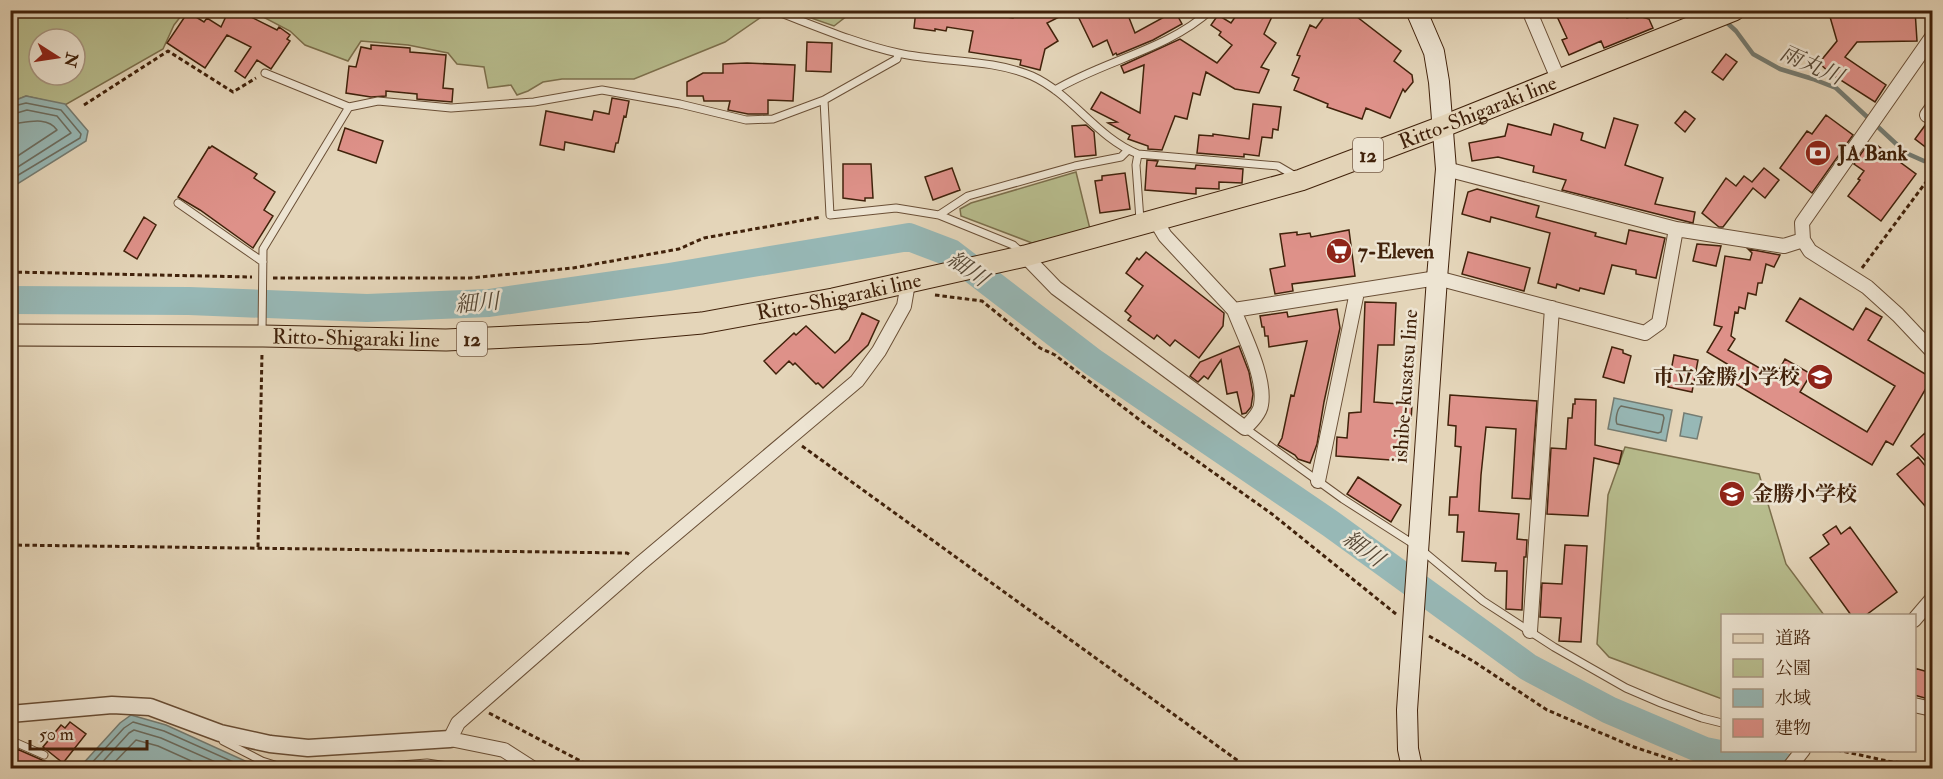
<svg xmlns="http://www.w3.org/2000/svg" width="1943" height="779" font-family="'IM FELL Double Pica','Noto Serif JP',serif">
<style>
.green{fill:#b7bc8d;stroke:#7c6f4c;stroke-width:1.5;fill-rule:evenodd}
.water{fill:#97b8b6;stroke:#757c72;stroke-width:1.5}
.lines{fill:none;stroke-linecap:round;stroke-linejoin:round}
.shore{stroke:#6c6d60;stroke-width:1.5}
.stream{stroke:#757c72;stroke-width:4.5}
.river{stroke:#97b8b6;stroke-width:28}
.building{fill:#de9189;stroke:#41220b;stroke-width:1.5}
.service-casing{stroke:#6a4f36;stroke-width:9}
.minor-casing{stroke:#6a4f36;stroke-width:16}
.tertiary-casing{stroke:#6a4f36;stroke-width:19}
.secondary-casing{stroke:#41220b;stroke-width:22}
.primary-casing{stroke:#41220b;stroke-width:23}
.path{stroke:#41220b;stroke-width:3;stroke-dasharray:4.5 3;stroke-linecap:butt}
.service{stroke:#ede4d2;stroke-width:7}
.minor{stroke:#ede4d2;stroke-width:14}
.tertiary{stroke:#ede4d2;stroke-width:16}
.secondary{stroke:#ede4d2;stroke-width:20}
.primary{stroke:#e4d5b9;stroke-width:21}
.labels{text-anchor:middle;stroke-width:5;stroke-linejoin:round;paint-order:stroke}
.shield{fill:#ede4d2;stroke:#755c47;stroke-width:1.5}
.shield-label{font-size:20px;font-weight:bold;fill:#41220b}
.street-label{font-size:21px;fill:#41220b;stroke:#ede4d2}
.poi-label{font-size:21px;font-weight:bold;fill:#41220b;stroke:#ede4d2;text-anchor:start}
.water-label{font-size:22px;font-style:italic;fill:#564836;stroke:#ede4d2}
</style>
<rect width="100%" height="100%" fill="#e4d5b9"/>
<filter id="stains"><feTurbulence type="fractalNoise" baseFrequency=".00333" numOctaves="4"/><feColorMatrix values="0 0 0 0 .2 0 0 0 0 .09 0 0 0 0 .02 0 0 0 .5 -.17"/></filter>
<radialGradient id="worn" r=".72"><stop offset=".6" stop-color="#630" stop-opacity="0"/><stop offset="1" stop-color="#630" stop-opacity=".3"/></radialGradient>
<path class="green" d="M11,11H185L174,25L163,49L65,105L26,96L11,102ZM39,39H75V75H39Z
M252,11H770L725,42L634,79H562L543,82L528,91L517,95L511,85L488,88L484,67L457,64L448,53L408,45L361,41L348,61L305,45L290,31Z
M791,11H868L847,16L834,26Z
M1076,172L1090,229L1032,243L961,216L960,209L971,203Z
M1625,447L1759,474L1786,564L1824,615L1722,616V699L1609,657L1597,644L1608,495Z"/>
<path class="water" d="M26,96L65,104L88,131L86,141L11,188V102Z
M1614,398L1672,410L1666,441L1608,429Z
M1684,413L1702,417L1697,439L1680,436Z
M131,715L166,725L254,765L257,768H79L120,723Z"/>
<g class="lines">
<path class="shore" d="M10,107L26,103L61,110L81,134L80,138L10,180
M10,115L27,110L57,116L71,133L10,172
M10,124C25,123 47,115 57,130L10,161
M1621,406L1663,415L1664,418L1661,432L1658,433L1617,424C1615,420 1617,409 1621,406Z
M87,768L124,728L133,722L164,731L247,768
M97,768L129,733L134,730L161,738L229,768
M109,768L136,740L158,746L207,768"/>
<path class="stream" d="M1640,10L1651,13L1670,10
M1724,20L1736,31L1753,54L1780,69L1813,79L1836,88L1906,153L1924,161H1932"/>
<path class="river" d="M10,300L189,301L367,308L489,303L669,277L909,237L951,253L1093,362L1331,524L1528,667L1609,710L1705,751L1790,768"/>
</g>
<path class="building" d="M229,10H237L277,30L279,27L290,35L287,39L290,41L271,69L257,60L245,78L235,71L251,47L227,35L205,68L167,43L188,12L204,22L207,18L221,27Z
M916,10L951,13V12L959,13L960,10L1013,18L1025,10H1073L1047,23L1058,41L1045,49L1040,70L1020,65L1021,60L969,52L973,31L947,27L946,31L935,29V31L914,28Z
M1075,10H1126L1135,33L1175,11L1182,24L1153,40L1117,55L1116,53L1113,55L1107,40L1093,47Z
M1240,10H1275L1264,34L1276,43L1261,67L1269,70L1259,93L1235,89L1206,72L1200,95L1193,93L1187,119L1175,116L1162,150L1148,149V146L1128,139L1130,135L1108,123L1117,122L1091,109L1101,92L1140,113L1144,65L1124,73L1121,66L1180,39L1217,63L1232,45L1219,35L1221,32L1211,25L1218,15L1231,23Z
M1329,10H1348L1401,51L1394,61L1412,75L1413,82L1405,92L1403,89L1390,118L1366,108L1362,119L1327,107L1328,104L1294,90L1299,78L1292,75L1300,56L1297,55L1310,25L1316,28Z
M1554,10H1624L1627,18L1635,15L1649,19L1653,28L1604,48L1601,41L1569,55L1562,40L1567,38Z
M1828,10H1915L1917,41L1857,42L1845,57L1886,85L1875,102L1831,74L1819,63L1837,41Z
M807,42L832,43L831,72L806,71Z
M371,45L410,48V52L446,55L443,88L453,89L452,102L417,99V94L386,91V96L371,97L346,93L349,66L356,67L361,47L371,49Z
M1726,54L1737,62L1723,80L1712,72Z
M747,63L795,65L793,101L768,100V114H748L728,110L730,101H704L703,96H687V82L703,73H723V64Z
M612,98L629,101L626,117L624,116L618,143H616L614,152L565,142L564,150L540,145L546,111L592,120L594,111L609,114Z
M1253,104L1281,107L1278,130L1273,129L1272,138L1262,137L1259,156L1244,154V157L1197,153L1199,135L1213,136V134L1249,139Z
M1685,111L1695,119L1685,132L1675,123Z
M1826,115L1853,135L1812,193L1780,168L1807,131L1812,134Z
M1614,118L1638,125L1625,165L1663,178L1655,204L1695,212L1693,223L1562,190L1566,180L1533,172L1534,166L1498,157L1472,161L1469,143L1505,136L1508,124L1551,135L1554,124L1583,133L1581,140L1605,148Z
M1932,122V152L1915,139L1926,124Z
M1086,125L1094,132L1096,155L1075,157L1072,126Z
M345,128L383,141L376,163L338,150Z
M1867,145L1874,151L1878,146L1916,174L1881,221L1848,196L1860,180L1858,179L1864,171L1854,164Z
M212,146L257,174L254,178L275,192L264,210L273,216L253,248L200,210L178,197L209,147L210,148Z
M1147,160L1158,161L1156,166L1195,169L1196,165L1243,169L1242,183L1219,182V189L1196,188V194L1145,190Z
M843,164H871L873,198H865V201L843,198Z
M952,168L960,190L933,200L925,177Z
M1764,168L1779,180L1765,198L1753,188L1723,227H1719L1702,213L1726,178L1736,186L1744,176L1752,182Z
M1125,173L1130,209L1100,213L1095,181L1102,180V176Z
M1477,189L1539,206L1536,217L1596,233L1595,236L1626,244L1629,230L1665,238L1656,278L1636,274V270L1612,265L1604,294L1580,288L1579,291L1557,284L1556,288L1538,283L1550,233L1491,217L1490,222L1462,214L1468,192Z
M144,217L156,225L137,259L124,251Z
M1349,230L1355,276L1292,284L1293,291L1275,294L1270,269L1285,266L1280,234L1297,232V235L1310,233L1311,237Z
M1697,244L1721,246L1716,266L1693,261Z
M1748,249L1780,255L1774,267L1766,264L1762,283H1758L1756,295L1748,293L1745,309L1739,307L1738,313L1735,312L1731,336L1735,339L1728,350L1775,377L1785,359L1811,374L1800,392L1867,432L1895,386L1786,321L1800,298L1853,330L1866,308L1882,317L1868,340L1932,378L1893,445L1886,441L1872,465L1727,379L1734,368L1707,352L1722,327L1714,325L1725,256L1750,260L1752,253Z
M1146,252L1224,313L1223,326L1199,358L1175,340L1170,346L1157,335L1154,339L1128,320L1131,316L1125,311L1143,286L1126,273L1137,258L1139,260Z
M1468,252L1530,268L1524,291L1462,274Z
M1365,302L1396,303L1394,345H1378L1374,402L1412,405L1411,420L1407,419L1404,461L1336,456L1337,437L1347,438L1349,413L1361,412Z
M1337,309L1340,328L1324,402L1317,444L1310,463L1298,459L1295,455L1278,445L1282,438L1291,395L1294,396L1307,341L1269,347L1268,336H1265L1264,327H1262L1260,316L1287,312L1288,317Z
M862,313L879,321L868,345L823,388L818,383L816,384L795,363L793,365L789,361L776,374L764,361L794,333L796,335L806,326L835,353L849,340Z
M1239,346L1249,372L1253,394L1251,407L1246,413L1242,414L1237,392L1227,394L1221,360L1208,379L1204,376L1198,382L1190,376L1200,362Z
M1612,347L1623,350V353L1631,356L1624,383L1603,377Z
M1674,355L1698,360L1692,392L1668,387Z
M1450,395L1537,401L1530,499L1512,498L1516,429L1486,427L1481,475L1479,511L1519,514L1517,539L1527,540L1526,557H1524L1522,610L1506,609L1507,571H1495L1496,563L1462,561L1464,532H1457L1458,515H1449L1450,497H1457L1461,447L1455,446L1456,426L1448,425Z
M1575,399L1596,400L1595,445L1622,451L1619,464L1594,458L1588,516L1547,514L1551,448L1566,449L1568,418H1572L1573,404H1575Z
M1925,433L1932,440V468L1911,446Z
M1918,457L1932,474V514L1897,474Z
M1358,477L1401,505L1391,522L1347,494Z
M1836,526L1841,534L1850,527L1897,592L1866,615H1851L1810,558L1829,544L1823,535Z
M1565,545L1587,546L1581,642L1559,641L1561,618L1540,617L1542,583L1562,584Z
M1914,668L1932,673V700L1914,695Z
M70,722L86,734L63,763L43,747L61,725L65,728Z
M17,749L42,760L64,768H10V763Z"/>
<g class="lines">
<g class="service-casing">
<path id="service" d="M773,10C813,25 857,44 898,53C942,63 990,58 1032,76C1072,94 1097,138 1138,154L1278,166L1295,176
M265,73L349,107L378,101L451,108L534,102L602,90L680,104L746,120L773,119L824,100L897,59L898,53
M1055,90C1105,60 1167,50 1211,10
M824,100L830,215L896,208L939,215L1013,245L1021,252
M1138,154L1136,165L1140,220
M178,203L263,262
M939,215L968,196L1075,166L1121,157L1128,150
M262,332L263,249L349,107
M1245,428L1343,499L1418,547L1483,601L1554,647L1626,688L1661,703L1702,718L1722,723
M222,736L223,741L262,761L284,768
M10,740L44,755
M360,768L427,763L461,768"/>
</g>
<g class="minor-casing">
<path id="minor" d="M1529,10L1559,81
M1932,37L1802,223L1803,240L1810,251L1867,287L1898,315L1932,351
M1927,115L1932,108
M1446,169L1676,229L1784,246L1803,240
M1156,221L1165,236L1234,310L1437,278L1645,333L1659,323L1676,229
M1025,256L1056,288L1245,428C1251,422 1260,413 1261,405C1266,378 1244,336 1234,310
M1318,481L1357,292
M1914,620L1932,599
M1530,631L1552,308
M1914,705L1932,709
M532,768L504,750L450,739L458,723L641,563L857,381L879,351L904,306L908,283
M1789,768L1803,750"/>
</g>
<g class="tertiary-casing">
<path id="tertiary" d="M10,714L112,705L150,707L220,733L270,744L308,748L450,739"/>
</g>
<g class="secondary-casing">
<path id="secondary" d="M1412,768L1408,749L1407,710L1437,278L1446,169L1439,82L1434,52L1416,10"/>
</g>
<g class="primary-casing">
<g id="primary">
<path id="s1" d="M10,335L263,336L446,340L590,333L702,323L833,299L1025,256L1301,180L1444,126L1734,10"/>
</g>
</g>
<path class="path" d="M84,105L168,51L233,92L256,78
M1862,268L1929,178H1932
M10,272L252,277
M273,278H470L573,268L679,249L704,238L821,217
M935,295L982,301L1040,348L1055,355L1145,424L1272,514L1396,614
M802,446L1248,768
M10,545L627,553L630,555
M258,547L262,353
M1429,636L1473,661L1547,710L1634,747L1698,768
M489,713L594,768
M1837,750L1892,762L1932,765"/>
<use href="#service" class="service"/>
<use href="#minor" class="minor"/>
<use href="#tertiary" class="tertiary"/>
<use href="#secondary" class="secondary"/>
<use href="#primary" class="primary"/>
</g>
<defs>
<g id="bank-disc" transform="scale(1.35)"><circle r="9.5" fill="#8f2418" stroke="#ede4d2"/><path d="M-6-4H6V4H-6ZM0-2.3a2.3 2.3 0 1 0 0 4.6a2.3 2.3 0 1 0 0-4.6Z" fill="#fff"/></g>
<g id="supermarket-disc" transform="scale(1.35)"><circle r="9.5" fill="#8f2418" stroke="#ede4d2"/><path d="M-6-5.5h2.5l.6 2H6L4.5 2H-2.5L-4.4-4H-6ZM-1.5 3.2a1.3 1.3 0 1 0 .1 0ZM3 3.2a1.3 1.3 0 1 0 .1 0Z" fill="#fff"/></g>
<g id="school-disc" transform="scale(1.35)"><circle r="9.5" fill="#8f2418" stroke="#ede4d2"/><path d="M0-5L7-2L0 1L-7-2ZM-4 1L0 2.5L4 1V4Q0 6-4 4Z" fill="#fff"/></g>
</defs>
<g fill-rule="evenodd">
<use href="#bank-disc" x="1818" y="153"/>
<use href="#supermarket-disc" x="1339" y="251"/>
<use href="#school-disc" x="1820" y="377"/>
<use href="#school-disc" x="1732" y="494"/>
</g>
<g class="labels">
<g class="shield">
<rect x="1353" y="138" width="30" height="34" rx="4.5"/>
<rect x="457" y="322" width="30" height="34" rx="4.5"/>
</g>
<g class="shield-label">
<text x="1368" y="162">12</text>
<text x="472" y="346">12</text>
</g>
<g class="street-label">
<text dy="7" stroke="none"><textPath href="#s1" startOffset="1498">Ritto-Shigaraki line</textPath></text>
<text dy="7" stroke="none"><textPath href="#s1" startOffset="832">Ritto-Shigaraki line</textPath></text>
<text dy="7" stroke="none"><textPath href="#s1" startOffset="346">Ritto-Shigaraki line</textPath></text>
<text transform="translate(1405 386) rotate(-86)" y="7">ishibe-kusatsu line</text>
</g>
<g class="poi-label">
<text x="1838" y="160">JA Bank</text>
<text x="1358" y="258">7-Eleven</text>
<text x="1800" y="384" text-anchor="end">市立金勝小学校</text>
<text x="1752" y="501">金勝小学校</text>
</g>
<g class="water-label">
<text transform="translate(1812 64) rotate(24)" y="8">雨丸川</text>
<text transform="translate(968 268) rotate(35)" y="8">細川</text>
<text transform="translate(477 302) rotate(-5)" y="8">細川</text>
<text transform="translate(1364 548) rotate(36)" y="8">細川</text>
</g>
</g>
<rect width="1943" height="779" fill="none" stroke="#e4d5b9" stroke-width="36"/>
<rect x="12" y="12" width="1919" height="755" fill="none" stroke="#41220b" stroke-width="3"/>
<rect x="18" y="18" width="1907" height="743" fill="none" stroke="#41220b" stroke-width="1.5"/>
<rect x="1721" y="614" width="195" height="138" fill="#ede4d2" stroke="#a89682" stroke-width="1.5"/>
<rect x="1733" y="634" width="30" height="9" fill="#e4d5b9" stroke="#a89682" stroke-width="1.5"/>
<text x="1775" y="644" font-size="18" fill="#41220b">道路</text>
<rect x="1733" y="659" width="30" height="18" fill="#b7bc8d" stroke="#a89682" stroke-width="1.5"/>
<text x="1775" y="674" font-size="18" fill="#41220b">公園</text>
<rect x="1733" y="689" width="30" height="18" fill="#97b8b6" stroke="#a89682" stroke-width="1.5"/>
<text x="1775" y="704" font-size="18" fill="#41220b">水域</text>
<rect x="1733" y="719" width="30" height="18" fill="#de9189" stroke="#a89682" stroke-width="1.5"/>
<text x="1775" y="734" font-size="18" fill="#41220b">建物</text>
<g transform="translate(57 57) rotate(102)"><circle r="28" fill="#ede4d2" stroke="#a89682" stroke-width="1.5"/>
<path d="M0-4.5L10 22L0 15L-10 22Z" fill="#8f2418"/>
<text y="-9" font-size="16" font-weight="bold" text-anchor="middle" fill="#41220b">N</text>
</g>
<path d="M30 740v9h117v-9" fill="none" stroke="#41220b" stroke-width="3"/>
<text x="39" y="740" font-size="18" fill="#41220b" stroke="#ede4d2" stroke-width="4.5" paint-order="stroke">50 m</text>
<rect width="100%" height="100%" filter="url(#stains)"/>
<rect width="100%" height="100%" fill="url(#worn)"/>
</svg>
